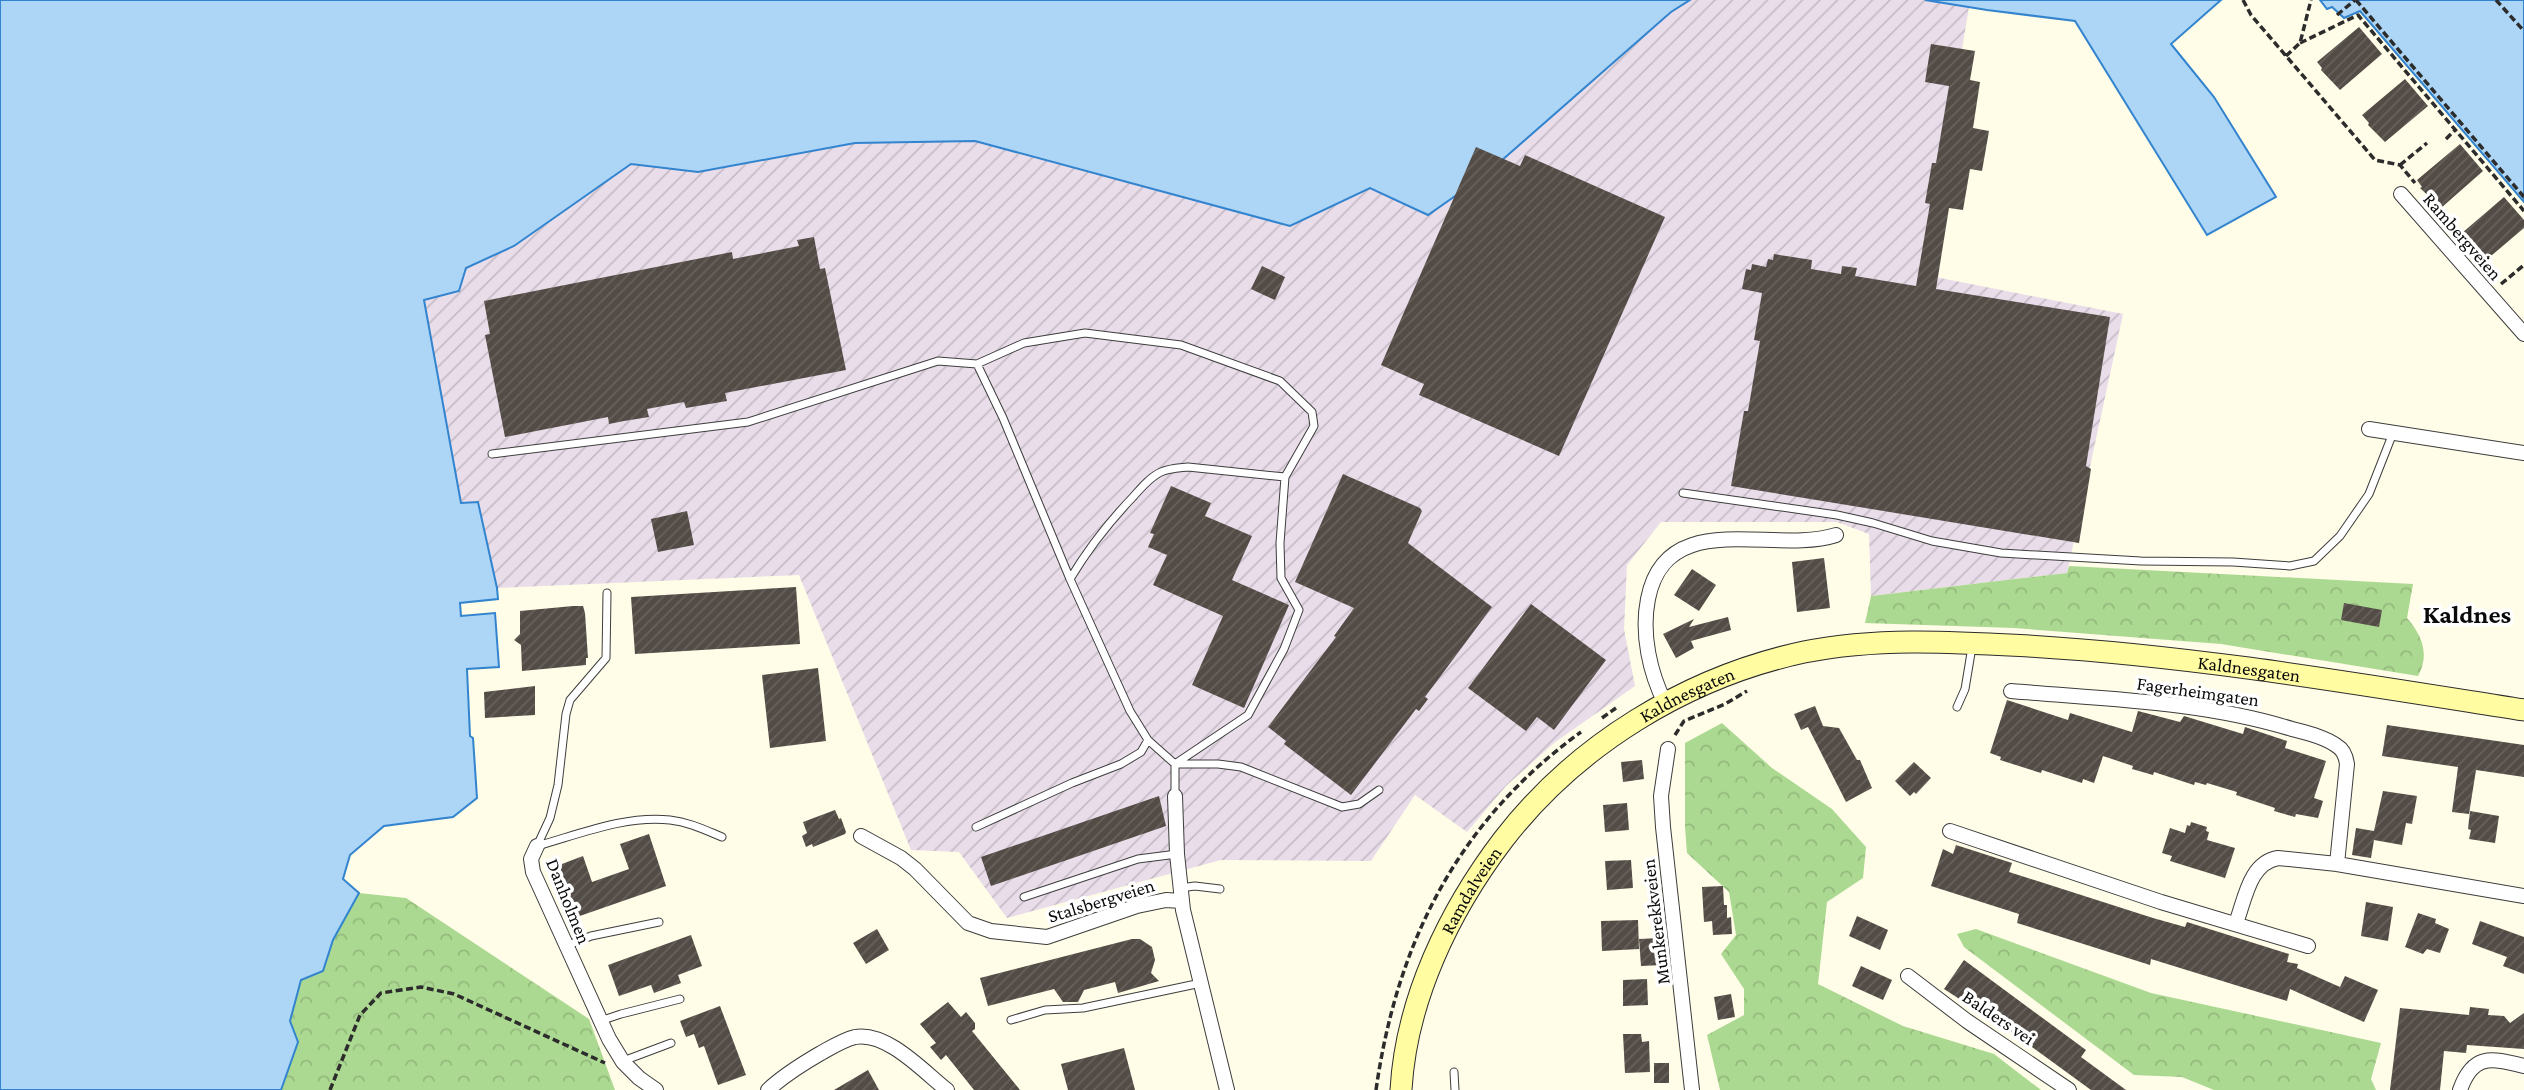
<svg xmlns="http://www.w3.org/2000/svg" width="2524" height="1090" font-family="'Crimson Pro',serif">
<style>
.industrial{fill:url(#industrial-furrows)}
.forest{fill:url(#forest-crowns)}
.water{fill:#acd5f6;stroke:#3284ce;stroke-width:2}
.building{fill:url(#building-hatch)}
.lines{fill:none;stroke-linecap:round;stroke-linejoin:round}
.service-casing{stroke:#3d3d3d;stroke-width:9}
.minor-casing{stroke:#3d3d3d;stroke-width:16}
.secondary-casing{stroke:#2c2c2c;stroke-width:23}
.path{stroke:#2c2c2c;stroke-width:3.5;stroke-dasharray:7 3.5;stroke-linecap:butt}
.service{stroke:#fff;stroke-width:7}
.minor{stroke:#fff;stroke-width:14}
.secondary{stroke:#fffca2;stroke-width:21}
.labels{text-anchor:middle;stroke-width:7;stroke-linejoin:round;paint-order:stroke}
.street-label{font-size:19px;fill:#0a0a0a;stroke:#fff}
.district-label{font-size:26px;font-weight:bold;fill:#0a0a0a;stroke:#fff}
</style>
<defs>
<pattern id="industrial-furrows" width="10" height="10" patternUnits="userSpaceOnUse" patternTransform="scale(1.75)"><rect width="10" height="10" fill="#e9ddea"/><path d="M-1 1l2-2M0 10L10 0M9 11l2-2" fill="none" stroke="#c6bcc7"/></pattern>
<pattern id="forest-crowns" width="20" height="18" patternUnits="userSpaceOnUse" patternTransform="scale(1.75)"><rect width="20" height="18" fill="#acd991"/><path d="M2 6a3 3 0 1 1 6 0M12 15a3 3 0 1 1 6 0" fill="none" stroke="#93b97c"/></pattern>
<pattern id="building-hatch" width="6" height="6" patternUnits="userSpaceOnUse" patternTransform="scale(1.75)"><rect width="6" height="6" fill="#534c46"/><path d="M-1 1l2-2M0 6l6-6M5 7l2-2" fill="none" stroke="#67615c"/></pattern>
</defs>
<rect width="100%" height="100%" fill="#fffce7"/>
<path class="industrial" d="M1690,0H1925L1969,7L1925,275L2123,314L2067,573L1871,596L1869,534L1837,522H1661L1627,565L1624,629L1635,686L1554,743L1506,786L1467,832L1415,795L1371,861L1221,860L1007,918L959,852L911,850L799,575L497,588L478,503H461L423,300L459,291L466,268L514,246L631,164L698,172L855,143L975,141L1289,226L1370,188L1428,215L1485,175L1671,12Z"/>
<path class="forest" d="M2069,566L2413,584L2407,618C2422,635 2430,655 2418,676L2221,644L2014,628L1865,623L1871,596L2067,573Z
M1722,723L1772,768L1832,809L1866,847L1863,878L1827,902L1818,984L1903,1026L1994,1054L2041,1090H1720L1707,1035L1744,1015V989L1721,954L1736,935L1729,892L1687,853L1685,827V743Z
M359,893L406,898L589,1019L615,1090H281L298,1042L290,1021L301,980L323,971L333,940Z
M1976,929L2151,993L2381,1043L2371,1079L2376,1090H2214L2182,1077L2134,1075L1964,947L1957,934Z"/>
<path class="water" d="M0,0H1690L1671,12L1485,175L1428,215L1370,188L1290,226L975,141L855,143L698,172L631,164L514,246L466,268L459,291L424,300L461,503L478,502L497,588L498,599L460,603L461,616L495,613L499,667L467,669L470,736L473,738L477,798L453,817L384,826L350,855L343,879L359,893L333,940L323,971L301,980L290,1021L298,1042L281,1090H0Z
M1925,0H2221L2171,44L2214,97L2276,197L2207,235L2075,21L1987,10Z
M2320,0H2524V202L2360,11L2344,18L2332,7L2327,9Z"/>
<path class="building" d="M2359,27L2382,54L2340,90L2321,70L2322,68L2317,62Z
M1931,44L1975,51L1970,80L1980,82L1973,128L1989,131L1982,171L1970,169L1963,210L1949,208L1936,289L2110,317L2086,466L2091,469L2079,543L1731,486L1744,411H1748L1760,341L1754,340L1762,293L1742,289L1746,269L1751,270L1752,264L1766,267L1768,259L1773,260L1774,254L1812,260L1811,269L1841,274L1842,266L1857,268L1855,276L1916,286L1930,204L1925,203L1932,163H1936L1949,86L1925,82Z
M2405,79L2428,106L2385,142L2368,125L2369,123L2362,115Z
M2460,144L2483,171L2441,208L2420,188L2422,187L2417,180Z
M1476,147L1520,166L1525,155L1665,217L1559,456L1419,395L1424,384L1381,365Z
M2504,197L2524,220V228L2485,261L2467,243L2469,241L2462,233Z
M814,237L820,269L825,268L846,370L725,393L727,401L686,408L684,402L647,409L649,417L624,421L609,424L608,417L505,437L485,335L490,334L484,301L732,252L733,259L799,246L797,240Z
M1262,266L1285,277L1275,300L1251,289Z
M1343,474L1420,508L1422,511L1408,543L1492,607L1425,697L1428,699L1419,711L1416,709L1351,795L1284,744L1286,741L1268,727L1336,637L1334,636L1354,608L1295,582Z
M1171,486L1211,503L1205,516L1252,536L1232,580L1289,605L1244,708L1192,685L1223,616L1153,585L1167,555L1148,547L1154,534L1150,533Z
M687,511L694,545L658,552L651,519Z
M1824,558L1830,608L1797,612L1792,562Z
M1692,569L1716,585L1699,611L1674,595Z
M796,587L800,644L635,654L631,597Z
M2344,603L2382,610L2379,627L2341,620Z
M1531,604L1606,660L1554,730L1537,717L1526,731L1468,688Z
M573,606H583L585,613L588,658H586V665L522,671L521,645L514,640L520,634V611Z
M1728,617L1731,630L1691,641L1694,648L1676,658L1663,634L1694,619L1689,627Z
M818,668L826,741L770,748L762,675Z
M535,686V715L485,718L484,692Z
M2007,700L2068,720L2070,713L2132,732L2138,711L2180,722L2184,716L2243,734L2245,727L2287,741L2285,748L2326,761L2314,798L2323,801L2318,818L2296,814L2295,817L2274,811L2275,808L2236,795L2237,792L2207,783L2206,785L2195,782L2194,785L2154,772L2153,775L2132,769L2133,766L2103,756L2094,783L2083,779L2082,783L2042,770L2041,773L2000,760L2001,757L1990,753Z
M1815,706L1823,726L1839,728L1857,760H1860L1872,788L1846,802L1808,727L1801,730L1794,714Z
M2387,725L2524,745V777L2476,770L2469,814L2452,812L2458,767L2382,756Z
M1642,760L1644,779L1623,782L1621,762Z
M1914,762L1931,778L1916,794L1914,792L1910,796L1895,781Z
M2383,791L2417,796L2412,824L2406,823L2402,845L2374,840L2371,858L2352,855L2356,828L2374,831Z
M1159,796L1166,826L991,886L981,857Z
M1627,803L1629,830L1605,832L1603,805Z
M835,810L839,819L841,818L846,832L845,834L813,847L812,844L806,847L802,836L807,833L803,822Z
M2470,811L2499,816L2495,843L2469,839L2471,830L2468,829Z
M2191,822L2207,827L2206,831L2209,832L2207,840L2235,848L2225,878L2170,861L2172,856L2162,853L2170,828L2185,833L2187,825L2190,826Z
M649,834L666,886L574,918L554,867L583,856L592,882L629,869L620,844Z
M1956,845L2012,863L2009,872L2153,918L2185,927L2187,922L2289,954L2287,962L2298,964L2297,968L2340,987L2345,976L2378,990L2364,1022L2290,989L2287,1001L2151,959L2150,965L2017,923L2019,914L1931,886L1943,849L1953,854Z
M1631,860L1633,888L1607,890L1605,861Z
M1723,886L1724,905H1727V918L1731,917L1732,934L1713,935L1712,921L1704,922L1702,887Z
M2366,902L2393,907L2388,941L2361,936Z
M2418,913L2436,919L2435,923L2449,929L2440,953L2427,949L2423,954L2405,947Z
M1857,916L1888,930L1880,950L1849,936Z
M1638,920L1639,949L1602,951L1601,921Z
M2480,921L2524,937V974L2503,966L2507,957L2472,944Z
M877,929L889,950L866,964L853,943Z
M691,935L702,966L678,975L681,983L654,993L651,985L619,996L608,965Z
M1660,938L1662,965L1641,966L1639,939Z
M1132,939H1140L1152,947L1155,960L1151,973L1159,981L1118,993L1115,982L1084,990L1078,1002H1063L1054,989L988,1006L980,978Z
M1964,960L2086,1050L2081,1057L2126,1090H2091L1999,1023L1998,1024L1944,989Z
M1861,966L1892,980L1883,1000L1852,986Z
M1647,979L1648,1005L1623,1006V980Z
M1731,994L1735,1017L1718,1020L1714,997Z
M948,1002L961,1017L966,1012L975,1023V1029L972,1031L1020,1090H974L946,1055L941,1060L930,1047L936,1043L920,1024Z
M720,1006L746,1075L718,1085L704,1046L699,1048L694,1034L686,1037L680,1021Z
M2470,1007L2489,1009L2488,1015L2504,1016L2510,1023L2524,1013V1049L2467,1045L2466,1053L2444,1051L2440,1090H2390L2400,1008L2469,1015Z
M1623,1034H1641L1642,1042L1649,1041L1650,1072L1625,1073Z
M1124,1048L1135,1090H1068L1061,1064Z
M1654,1063H1669V1083H1654Z
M868,1070L879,1090H834Z"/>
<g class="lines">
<g class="service-casing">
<path id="service" d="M977,364L1024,343L1085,333L1181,345L1280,381L1312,412L1314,426L1285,477L1280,543L1281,578L1299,610L1284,649L1248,715L1175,764H1218L1241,767L1342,807L1359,804L1379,790
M492,454L748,422L938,361L977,364L1003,418L1070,579L1130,711L1148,740L1175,764V796
M1683,493L1837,515L1873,523L1932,541L2001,553L2141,561L2233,562L2290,566L2314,561L2340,536L2369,494L2393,433
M1070,579C1088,549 1108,523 1133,497C1141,488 1150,477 1161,472C1170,468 1179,468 1188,467L1285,477
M1957,707L1965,689L1972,647
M976,827L1072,783L1121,764L1141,752L1148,740
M537,846L550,818L558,785L566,714L570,700L606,658L607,593
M537,846C580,834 626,815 670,820C689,822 705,830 722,837
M1180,888L1195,886L1220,889
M1024,897L1138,859L1177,854
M566,946L591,936L659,922
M1011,1020L1045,1010L1083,1008L1201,983
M600,1021L621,1014L680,999
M623,1061L671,1043
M1454,1072L1455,1090"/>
</g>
<g class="minor-casing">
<path id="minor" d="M2401,194L2524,334
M2369,429L2524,453
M2011,691C2104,699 2202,701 2292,729C2307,733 2325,737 2337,746C2344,750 2346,757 2347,764L2337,864
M1665,703C1650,673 1641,634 1648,599C1666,506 1773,555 1836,535
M1668,749L1661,796L1663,827L1692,1090
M1175,796L1177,854L1183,910L1227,1090
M1950,831L2161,902L2308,946
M861,836L901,858L915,869L968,923L991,931L1047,937L1137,906L1166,900L1181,901
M537,846L531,859L533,872L609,1039L623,1062L639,1078L656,1090
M2236,923C2245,900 2249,863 2278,858L2337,864L2524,896
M1908,976L1967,1021L2069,1090
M768,1090C784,1075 802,1064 821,1053C832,1047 843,1040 855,1037C887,1031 924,1072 947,1090
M2460,1090C2473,1053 2491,1058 2524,1066"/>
</g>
<g class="secondary-casing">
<g id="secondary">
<path id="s1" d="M1401,1090C1406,1000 1449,911 1503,840C1576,745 1687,677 1804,652C1878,637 1955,642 2029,646C2196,656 2359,684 2524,710"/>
</g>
</g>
<path class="path" d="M2243,0L2251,15L2375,160L2400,165L2415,183
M2356,0L2524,197
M2496,0L2524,31
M2337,15L2355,0
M2300,43L2358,15L2524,211
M2286,56L2300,43L2311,0
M2446,139L2455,130
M2400,165L2427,143
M2501,284L2524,265
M1602,718L1616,708
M1675,735L1684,721L1725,704L1747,691
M330,1090L360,1015L381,993L421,987L454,994L605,1063
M1376,1090C1397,942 1458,821 1581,732"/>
<use href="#service" class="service"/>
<use href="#minor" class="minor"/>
<use href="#secondary" class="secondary"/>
</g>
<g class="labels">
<g class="street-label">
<text transform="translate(2463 236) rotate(49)" y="7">Rambergveien</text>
<text dy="7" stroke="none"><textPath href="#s1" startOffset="1083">Kaldnesgaten</textPath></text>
<text transform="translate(2198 691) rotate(8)" y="7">Fagerheimgaten</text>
<text dy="7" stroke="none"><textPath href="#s1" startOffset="511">Kaldnesgaten</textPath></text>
<text dy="7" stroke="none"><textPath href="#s1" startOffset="214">Ramdalveien</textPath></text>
<text transform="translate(1101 900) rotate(-17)" y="7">Stalsbergveien</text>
<text transform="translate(569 901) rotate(68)" y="7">Danholmen</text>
<text transform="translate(1655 922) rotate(-97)" y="7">Munkerekkveien</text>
<text transform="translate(1999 1017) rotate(34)" y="7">Balders vei</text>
</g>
<g class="district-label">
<text x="2467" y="623">Kaldnes</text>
</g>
</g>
</svg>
